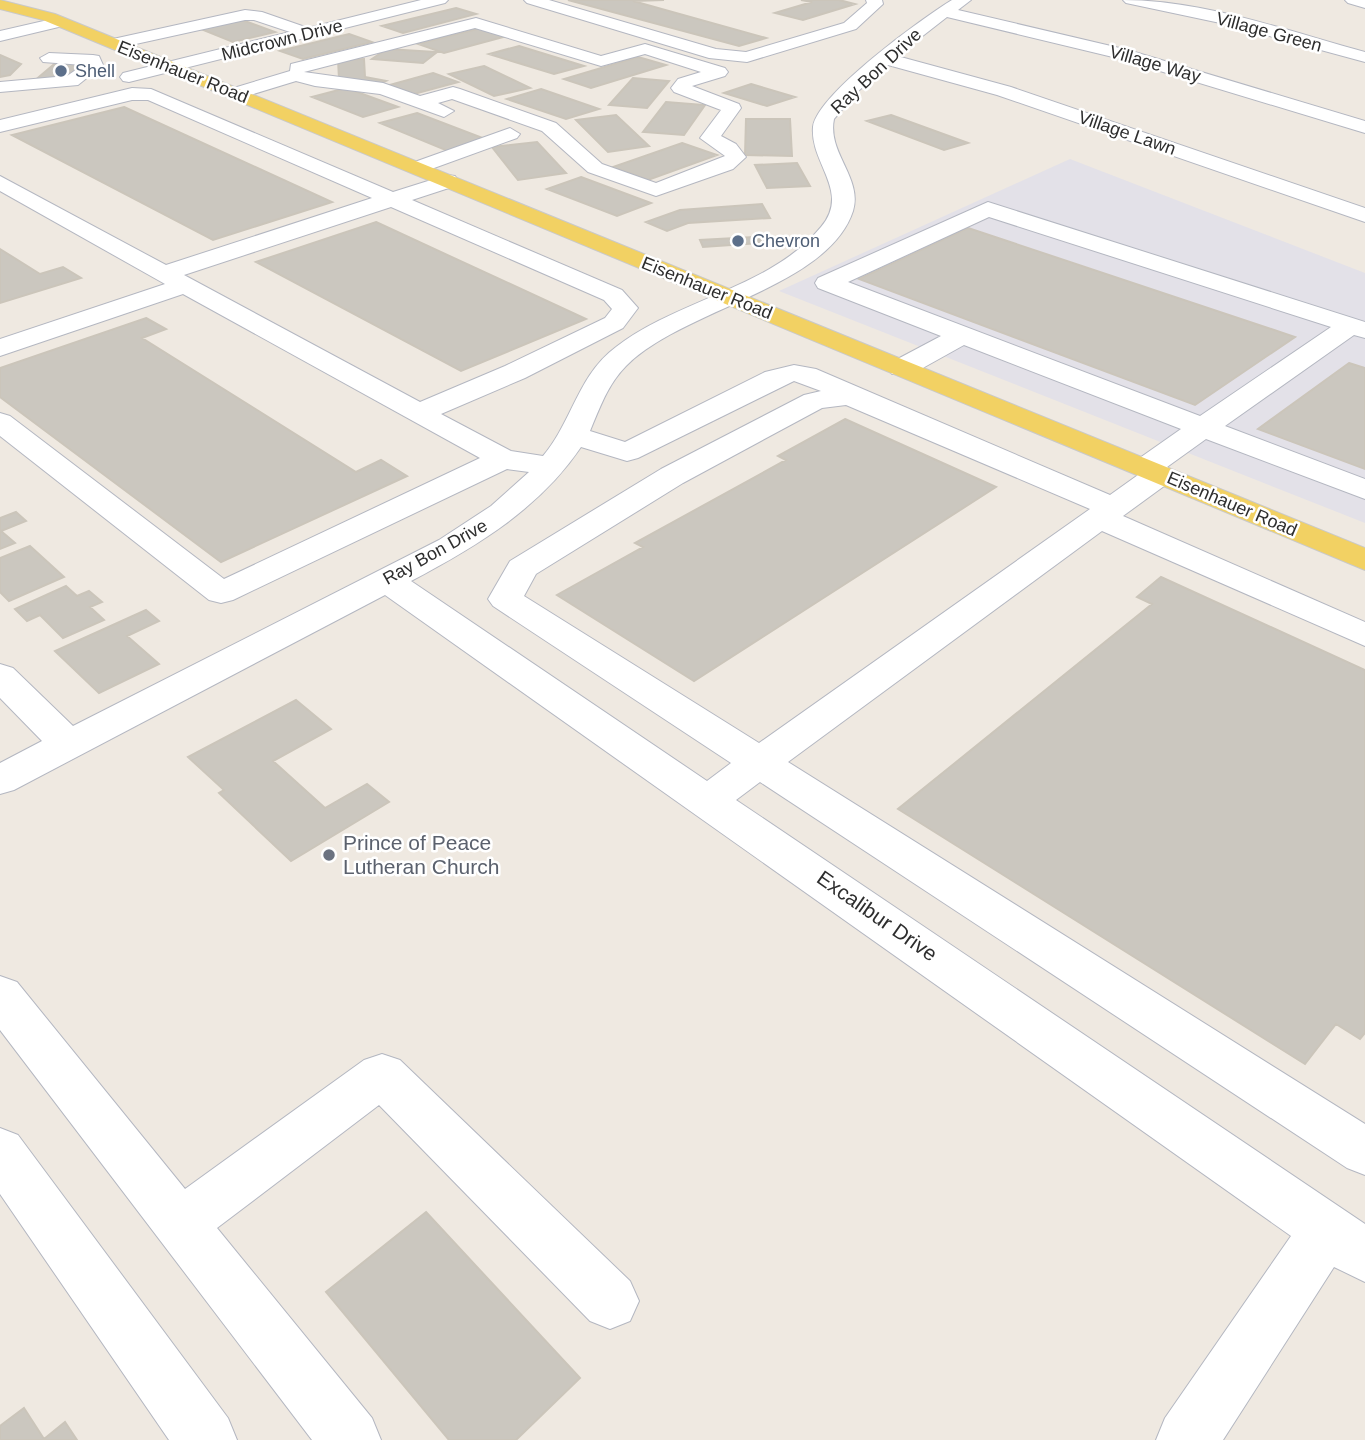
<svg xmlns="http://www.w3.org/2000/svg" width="1365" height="1440" font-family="Helvetica,sans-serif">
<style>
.industrial{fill:#e3e1e8}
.building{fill:#cbc7bf;stroke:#cbc5ba;stroke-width:2}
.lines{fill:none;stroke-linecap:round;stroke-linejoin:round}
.minor-casing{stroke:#b4b7c1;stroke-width:2}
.major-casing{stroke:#c9c9c9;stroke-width:2}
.minor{fill:#fff;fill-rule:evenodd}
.major{fill:#f2d163;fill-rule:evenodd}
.service-dot{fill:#5c6f8a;stroke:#fff;stroke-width:2.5}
.worship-dot{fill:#6b7280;stroke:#fff;stroke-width:2.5}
.labels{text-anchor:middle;stroke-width:5;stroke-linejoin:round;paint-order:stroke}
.far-street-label{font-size:18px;fill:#2e2e2e;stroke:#fff}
.far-service-label{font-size:18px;fill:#4e5e75;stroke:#fff;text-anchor:start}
.worship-label{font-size:21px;fill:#5b616d;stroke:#fff;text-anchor:start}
.street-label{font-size:21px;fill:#2e2e2e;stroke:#fff}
</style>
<rect width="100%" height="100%" fill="#efe9e1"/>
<path class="industrial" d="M1070,159L1365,273V523L779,291Z"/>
<path class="building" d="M568,0H664L633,1L766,38L739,46Z
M801,0H839L855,4L803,20L775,13L812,2Z
M456,8L476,14L403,33L382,26Z
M242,20L275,32L233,42L201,29Z
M481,28L507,36L444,53L418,44Z
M349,34L372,42L303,59L280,51Z
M519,46L584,66L554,74L489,54Z
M387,49L437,52L423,63L372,59Z
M0,55L21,64L10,75L0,77Z
M638,57L666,65L591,88L564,79Z
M364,59L365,77L386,81L377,85L339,79L338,60Z
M59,60H89L64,82H33Z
M484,66L530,88L494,96L449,74Z
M433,73L458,82L414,94L390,85Z
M633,78L669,81L647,108L609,105Z
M751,84L795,97L767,106L724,93Z
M346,88L398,107L363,117L312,97Z
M541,89L599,109L566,119L507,99Z
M666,102L705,105L684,135L643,132Z
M124,107L332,202L213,240L12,135Z
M417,113L485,139L448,151L380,123Z
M616,115L649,146L608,152L576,120Z
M891,115L968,143L944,150L867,121Z
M746,119H790L792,156L745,155Z
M537,142L566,173L518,180L492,147Z
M682,143L717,155L648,180L613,167Z
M797,163L810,186L767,188L755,165Z
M581,177L651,203L617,216L547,189Z
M762,204L770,218L688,223L667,231L646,222L680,210Z
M376,222L586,319L461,371L256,262Z
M968,228L1295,337L1195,405L859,279Z
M773,236L776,242L703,247L700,240Z
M0,249L40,274L63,267L81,278L0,303Z
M146,318L166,329L142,338L356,472L381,460L407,476L221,562L0,397V368Z
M1349,363L1365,368V469L1258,429Z
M845,419L996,487L694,681L557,595L643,547L635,543L786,460L778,456Z
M16,512L26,521L1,531L15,543L0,549V518Z
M30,546L64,577L9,601L0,592V558Z
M1161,577L1365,670V1033L1360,1039L1336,1024L1305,1064L898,809L1152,604L1137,597Z
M66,586L77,596L89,591L102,602L90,607L104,620L63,638L40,615L27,621L15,609Z
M146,610L159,621L127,636L159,664L99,693L55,651Z
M296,700L331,729L273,761L325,808L367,784L389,802L291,861L219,793L224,790L188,757Z
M426,1212L580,1378L516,1440H449L326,1292Z
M24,1408L44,1439L65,1422L77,1440H0V1426Z"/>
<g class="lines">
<g class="minor-casing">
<path id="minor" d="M421,0H448L445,3L129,82L123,81L120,77L123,73L290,32L254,20H245L113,49L105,44L113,39L245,10L262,12L308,28Z
M524,0H549L716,49L746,52L844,23L867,3L866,0H882L883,4L856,29L747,62L709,58L527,3Z
M952,0H971L958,10L1128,50L1365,121V133L1117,58L947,17L897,56L1011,87L1365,208V222L997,95L888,65L856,93L834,119C827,153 863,178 853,211C828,288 682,309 626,366C608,384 600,407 590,431L625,442L765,372L794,365L816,369L1110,495L1138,475L1130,468L1134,462L1181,429L964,345L912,374H892L888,368L892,362L941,336L818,288L815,283L818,278L988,202L1365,322V338L1354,335L1225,426L1365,479V499L1206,439L1167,467L1175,474L1171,481L1123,516L1365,622V646L1102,531L788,762L1365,1124V1175L1347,1168L760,782L736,800L1365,1224V1282L1334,1267L1223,1440H1156L1165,1418L1291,1236L385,595L14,790L0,794V763L42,741L0,698V664L13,668L73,726L439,540L491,506L529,472L507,469L233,600L221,603L209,600L0,436V413L10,416L224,579L480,458L183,294L0,356V339L165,284L0,191V176L166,265L372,198L148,100H132L0,132V120L132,88L151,89L393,192L447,175L455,176L458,181L455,186L412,200L622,290L638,308L623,328L525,378L441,414L511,451L543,456C572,422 578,375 616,347C678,299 771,288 821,227C851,191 810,164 813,127C817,94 924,17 952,0ZM391,207L604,300L612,309L605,318L505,366L420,402L184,275ZM989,217L1331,327L1200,416L848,282ZM794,381L821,391L804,395L661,469L510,561L488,599L493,606L731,763L707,781L411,581C477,546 539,509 581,447L627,461L638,458ZM846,405L1090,509L759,743L524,596L536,574L683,483L822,408Z
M1123,0C1204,0 1287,31 1365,52V62L1225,24L1126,3Z
M1345,0H1365V8L1348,3Z
M61,17L69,22L67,25L0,41V31Z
M476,18L601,56L645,44L725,68L728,72L725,76L692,86L739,104L741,108L721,136L736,144L746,157L733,169L656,196L588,172L542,131L452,99L438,103L454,111L444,117L380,94L315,86L296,81L234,100L225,94L227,90L290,71L291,64ZM475,28L601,66L645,54L701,72L678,79L671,88L674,92L721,110L700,138L725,156L656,183L602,164L556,123L460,89L453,87L420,96L383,83L304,72Z
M49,53L93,55L99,56L103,65L78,85L0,92V82L67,76L83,65L43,62L40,58Z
M510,128L520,134L517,138L423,172L416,174L406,168L409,164Z
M0,976L17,982L185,1189L364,1060L382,1054L400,1060L630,1281L639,1301L630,1321L610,1329L590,1321L379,1105L217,1228L372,1418L381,1440H312L0,1030Z
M0,1128L18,1135L228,1418L237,1440H169L0,1194Z"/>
</g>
<g class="major-casing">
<path id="major" d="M0,0L55,14L1365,548V570L43,20L0,9Z"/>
</g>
<use href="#minor" class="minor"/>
<use href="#major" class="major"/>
</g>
<g class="service-dot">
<circle cx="61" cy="71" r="7"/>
<circle cx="738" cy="241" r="7"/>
</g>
<circle class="worship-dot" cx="329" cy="855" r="7"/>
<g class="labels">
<g class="far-street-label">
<text transform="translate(1269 32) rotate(15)" y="6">Village Green</text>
<text transform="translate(282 40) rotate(-14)" y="6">Midcrown Drive</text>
<text transform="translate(1155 64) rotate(16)" y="6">Village Way</text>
<text transform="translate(876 71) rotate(-43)" y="6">Ray Bon Drive</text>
<text transform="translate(183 72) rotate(22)" y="6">Eisenhauer Road</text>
<text transform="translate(1127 133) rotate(19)" y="6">Village Lawn</text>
<text transform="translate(707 288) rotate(22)" y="6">Eisenhauer Road</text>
<text transform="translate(1232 504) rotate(23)" y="6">Eisenhauer Road</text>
<text transform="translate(435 552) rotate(-29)" y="6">Ray Bon Drive</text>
</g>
<g class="far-service-label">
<text x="75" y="77">Shell</text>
<text x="752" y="247">Chevron</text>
</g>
<g class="worship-label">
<text x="343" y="850">Prince of Peace<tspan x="343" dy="24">Lutheran Church</tspan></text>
</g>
<g class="street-label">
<text transform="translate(877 916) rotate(35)" y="7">Excalibur Drive</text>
</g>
</g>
</svg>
